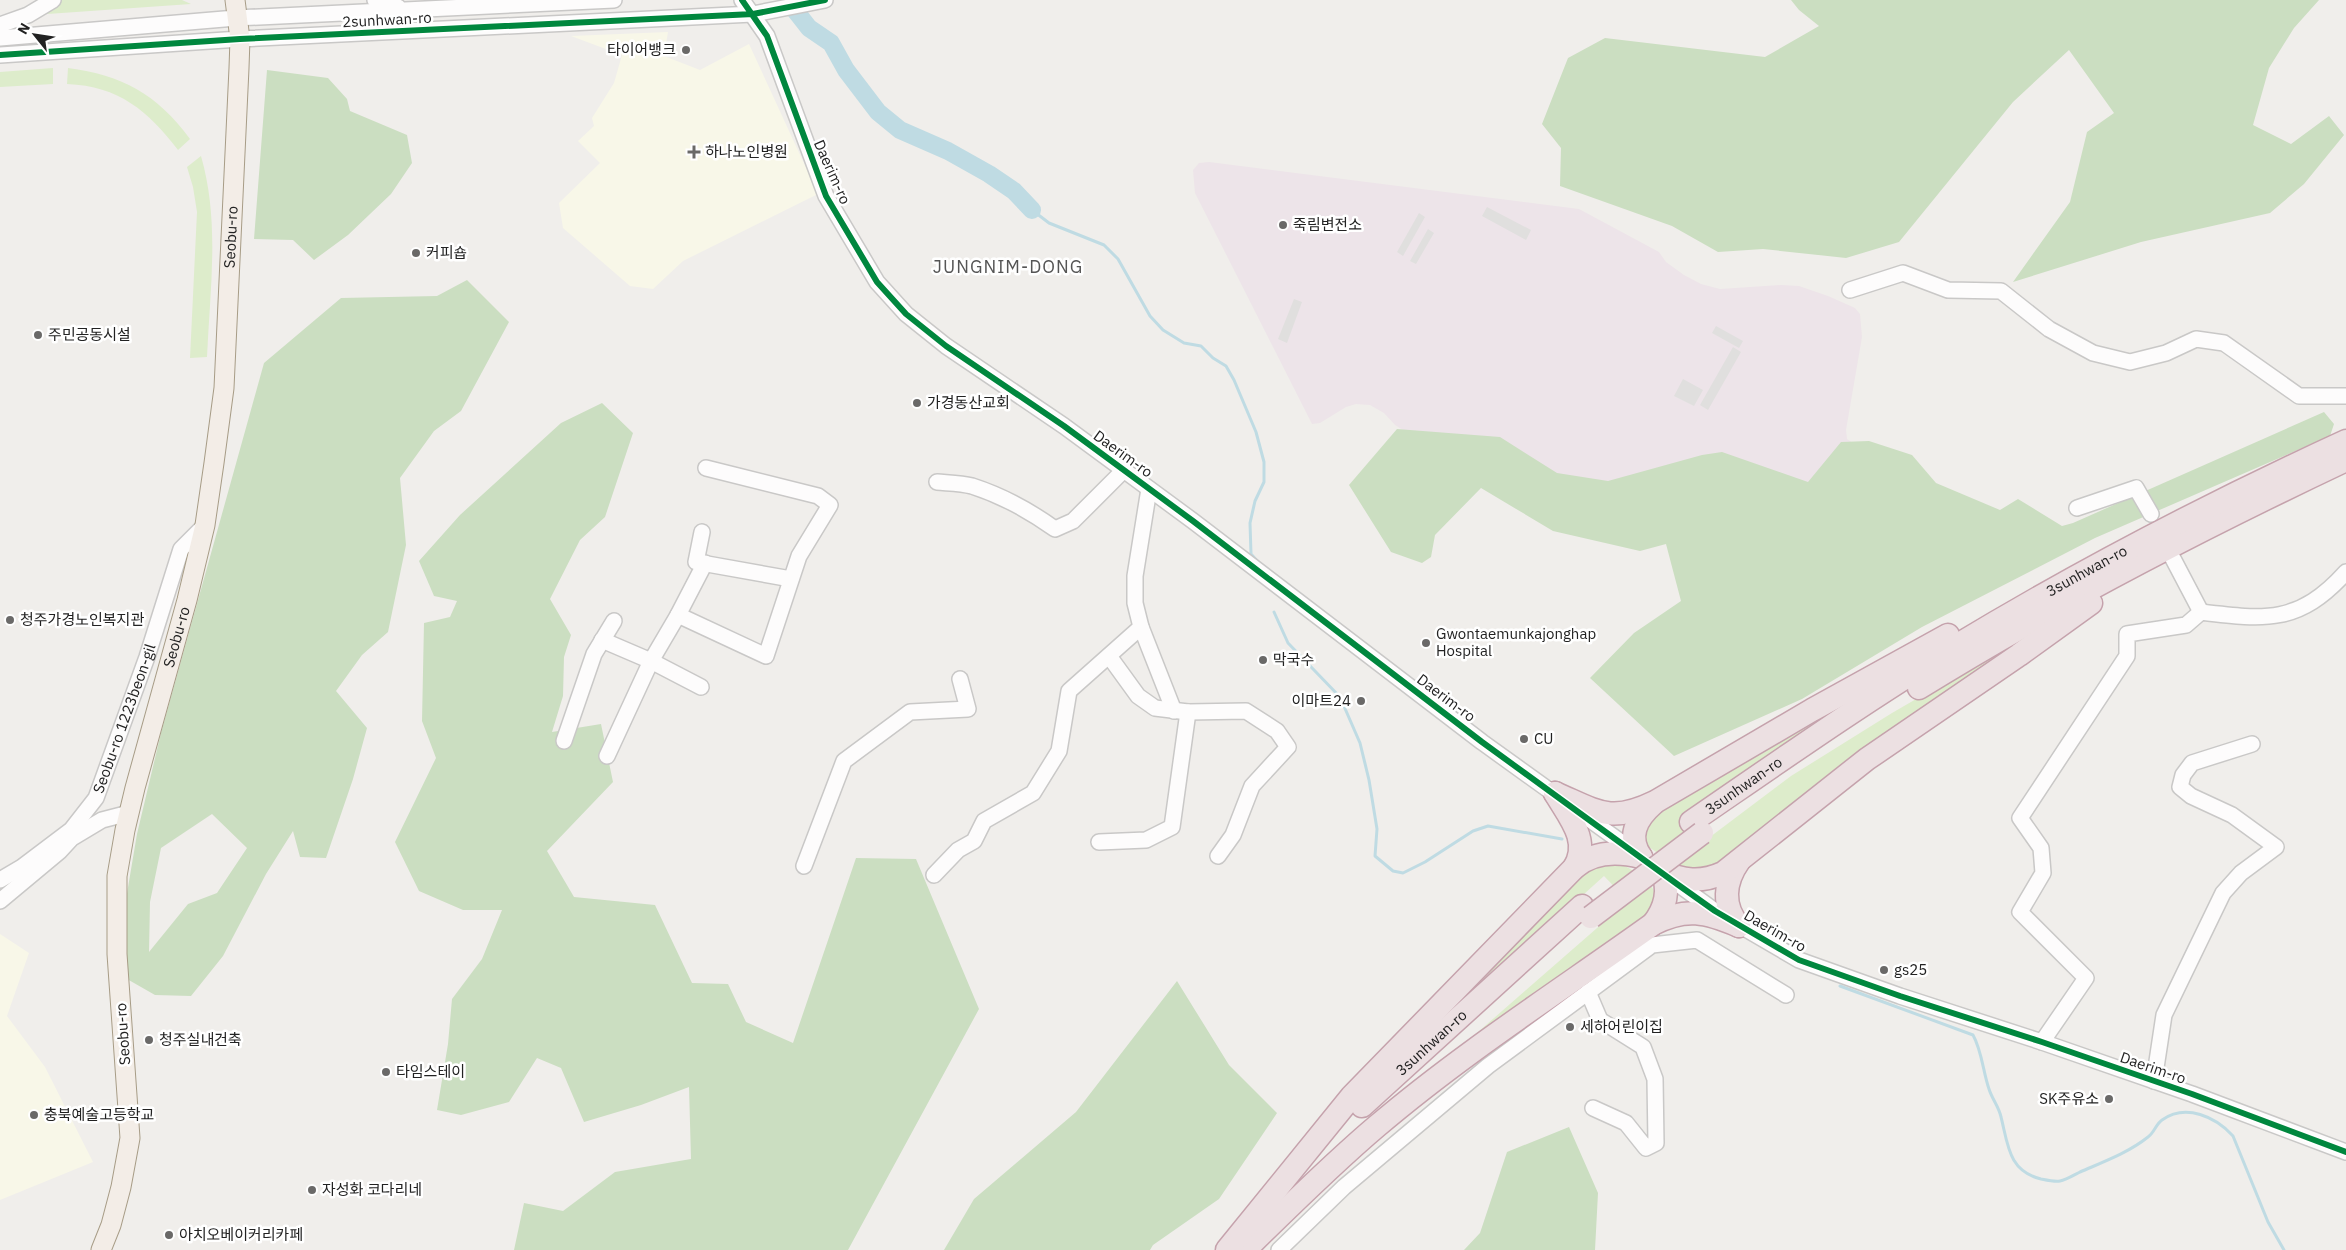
<svg xmlns="http://www.w3.org/2000/svg" width="2346" height="1250" font-family="'IBM Plex Sans','Noto Sans KR',sans-serif">
<style>
.industrial{fill:#ede4e9}
.education{fill:#f8f7e8}
.grass{fill:#ddeccb}
.forest{fill:#cbdec1;fill-rule:evenodd}
.parking{fill:#e0dfde}
.lines{fill:none;stroke-linecap:round;stroke-linejoin:round}
.stream{stroke:#bfdbe3;stroke-width:3}
.river{stroke:#bfdbe3;stroke-width:18}
.minor-casing{stroke:#c9c8c7;stroke-width:18}
.major-casing{stroke:#a79c86;stroke-width:21}
.highway-casing{stroke:#c5a2ac;stroke-width:25}
.minor{stroke:#fdfcfc;stroke-width:15}
.major{stroke:#f3ede7;stroke-width:19}
.highway{stroke:#ece0e2;stroke-width:22}
.highway-bridge-casing{stroke:#c5a2ac;stroke-width:25;stroke-linecap:butt}
.highway-bridge{stroke:#ece0e2;stroke-width:22}
.cycleway-casing{stroke:#fff;stroke-width:9}
.cycleway{stroke:#00873e;stroke-width:6}
.poi-dot{fill:#6a6968;stroke:#fff;stroke-width:2}
.labels{text-anchor:middle;stroke-width:5;stroke-linejoin:round;paint-order:stroke}
.street-label{font-size:15px;fill:#222;stroke:#fff}
.poi-label{font-size:15px;fill:#222;stroke:#fff;text-anchor:start}
.quarter-label{font-size:18px;letter-spacing:1px;fill:#555;stroke:#fff}
</style>
<rect width="100%" height="100%" fill="#f0eeeb"/>
<path class="industrial" d="M1209,162L1579,209L1659,252L1666,262L1684,275L1701,284L1720,289L1781,285L1799,286L1828,296L1855,308L1860,314L1862,337L1846,430L1847,439L1856,445L1858,546L1582,517L1411,435L1395,425L1384,413L1370,405L1356,404L1346,407L1320,423L1312,424L1195,193L1193,170L1199,163Z"/>
<path class="education" d="M668,32L664,56L700,70L749,44L818,194L683,261L653,289L630,286L563,228L559,203L600,163L578,141L594,126L592,118L614,83L622,55L571,36Z
M0,934L29,953L7,1016L45,1067L93,1162L0,1200Z"/>
<path class="grass" d="M57,0H182L191,4L33,15Z
M53,68V84L0,87V72Z
M68,68C122,75 157,94 190,139L178,150C148,111 119,86 67,84Z
M201,156C220,222 210,288 207,357L190,358L197,212L193,187L187,167Z
M2051,621L1712,872L1680,869L1642,842L1648,815L1898,668L1794,741L1682,814L1706,840L1791,776L1892,713Z
M1618,862C1629,868 1651,880 1655,893C1656,898 1655,905 1655,909L1399,1101L1628,901L1604,876L1374,1084L1588,866Z"/>
<path class="forest" d="M1791,0H2319L2294,28L2269,68L2253,125L2291,144L2329,116L2344,135L2304,184L2270,213L2141,242L2013,282L2070,202L2087,132L2114,113L2069,50L2013,102L1899,242L1846,258L1763,249L1718,252L1672,226L1560,186L1561,148L1542,124L1568,58L1605,38L1765,57L1819,26L1799,10Z
M267,70L328,78L347,99L350,111L407,135L412,163L391,194L348,235L314,260L293,240L254,239Z
M467,280L509,322L461,411L434,431L400,478L406,545L388,632L362,655L336,691L367,728L353,779L326,858L300,857L293,831L266,874L223,956L191,996L155,995L127,979L124,911L137,834L161,733L264,363L341,298L437,296ZM212,814L247,848L217,893L188,904L149,952L150,902L161,848Z
M602,403L633,433L605,517L580,540L550,599L571,635L564,657L563,696L552,732L601,724L613,782L547,851L574,897L655,905L692,983L728,984L746,1022L793,1043L856,858L916,859L979,1009L848,1250H514L524,1203L563,1211L615,1172L691,1159L689,1087L641,1105L584,1122L561,1068L537,1058L509,1102L461,1115L437,1110L448,1044L452,999L482,959L502,910H463L419,891L395,842L436,758L422,721L424,623L450,617L457,601L434,596L419,561L460,515L561,423Z
M2324,412L2334,424L2330,436L2095,538L1922,627L1802,699L1674,756L1590,678L1634,633L1681,601L1666,544L1640,551L1553,531L1481,488L1435,535L1431,557L1422,563L1391,552L1349,485L1397,429L1500,437L1557,473L1608,481L1702,455L1722,452L1808,482L1841,442L1869,441L1912,455L1936,483L2000,510L2018,499L2062,526L2073,523Z
M1177,981L1229,1065L1277,1113L1219,1199L1153,1245L1150,1250H944L974,1199L1076,1112Z
M1569,1127L1598,1193L1595,1250H1464L1480,1233L1507,1152Z"/>
<path class="parking" d="M1487,207L1531,230L1526,240L1482,216Z
M1419,213L1425,217L1403,256L1397,252Z
M1428,229L1434,233L1416,264L1410,261Z
M1294,299L1302,302L1287,343L1278,339Z
M1716,326L1743,341L1739,348L1712,333Z
M1733,347L1741,352L1708,410L1700,405Z
M1683,379L1703,390L1694,406L1674,396Z"/>
<g class="lines">
<path class="stream" d="M1032,210L1049,223L1104,245L1118,259L1150,316L1163,330L1184,343L1201,346L1213,358L1226,366L1234,380L1256,432L1264,462V482L1255,501L1250,523L1251,554L1260,564
M1274,612L1288,643L1340,697L1360,743L1369,780L1377,829L1375,856L1393,871L1403,873L1425,862L1473,831L1488,826L1562,839
M1840,986L1973,1035C1982,1051 1983,1072 1989,1089C1992,1099 1999,1107 2001,1117C2008,1144 2008,1171 2041,1179C2046,1180 2055,1182 2060,1181C2066,1180 2074,1175 2080,1172C2103,1162 2128,1153 2148,1137C2154,1133 2156,1124 2162,1120C2186,1103 2216,1117 2233,1136L2268,1222L2284,1250"/>
<path class="river" d="M787,0L809,28L831,43L846,70L878,112L900,130L948,151L989,174L1014,191L1032,210"/>
<g class="minor-casing">
<g id="minor">
<path d="M375,0L398,7"/>
<path d="M742,0L767,36L826,196L877,282L906,314L946,346L1064,426L1193,521L1482,742L1639,855"/>
<path d="M0,25L28,15L53,0"/>
<path d="M0,38L236,18L614,0"/>
<path d="M0,55L240,39L753,14L825,0"/>
<path d="M1850,290L1903,273L1948,290L2001,291L2049,329L2093,353L2130,362L2166,353L2196,339L2224,343L2299,396H2346"/>
<path d="M937,482C948,483 961,483 972,486C1003,496 1030,511 1055,529L1073,521L1124,470"/>
<path d="M2077,508L2136,488L2151,514"/>
<path d="M702,532L696,562L791,579"/>
<path d="M2170,553L2201,612"/>
<path d="M678,615L705,563"/>
<path d="M1141,627L1174,711"/>
<path d="M602,640L651,661L701,687"/>
<path d="M1109,656L1138,696L1155,708L1188,712L1246,711L1277,731L1288,747L1252,786L1233,835L1218,856"/>
<path d="M564,741L594,654L614,621"/>
<path d="M607,756L651,661L678,615L766,656L799,556L830,505L818,496L706,468"/>
<path d="M1099,842L1146,840L1172,827L1188,712"/>
<path d="M804,866L844,761L910,712L968,709L960,679"/>
<path d="M934,875L958,850L974,841L984,821L1033,793L1059,751L1069,691L1141,627L1135,603V576L1149,489"/>
<path d="M1671,879L1715,911L1799,960L1900,996L2042,1042L2192,1094L2346,1152"/>
<path id="s1" d="M0,880L22,867L71,830L96,798L147,657L181,549L205,525"/>
<path d="M0,901L60,851L72,838L102,820L129,813"/>
<path d="M1588,992L1600,1020L1643,1047L1655,1079L1656,1143L1646,1148L1626,1123L1593,1108"/>
<path d="M2042,1042L2086,978L2020,912L2043,873L2041,848L2020,818L2127,656V634L2186,625L2201,612C2266,620 2299,624 2346,572"/>
<path d="M2154,1081L2164,1015L2223,893L2241,873L2276,847L2232,815L2191,796L2180,787L2183,775L2192,763L2252,744"/>
<path d="M1279,1250L1344,1187L1488,1066L1652,945L1697,940L1786,995"/>
</g>
</g>
<g class="major-casing">
<g id="major">
<path id="s2" d="M101,1250L111,1225L121,1187L130,1138L117,954V876L125,830L135,788L187,600L205,525L214,463L224,388L239,68L240,39L235,0"/>
</g>
</g>
<g class="highway-casing">
<g id="highway">
<path d="M1919,688C2056,603 2200,529 2346,460"/>
<path d="M1555,793C1597,811 1610,824 1655,802L1812,710L1948,635"/>
<path d="M1555,793C1569,817 1591,841 1574,868"/>
<path id="s3" d="M1691,822C1777,763 1862,703 1951,649C2078,572 2211,503 2346,441"/>
<path d="M1641,857C1627,837 1636,819 1653,804"/>
<path d="M1739,861C1724,882 1722,906 1739,926"/>
<path d="M1661,871C1683,881 1701,883 1723,873L1867,759L2019,655L2091,603"/>
<path d="M1653,924C1665,909 1671,889 1661,871"/>
<path id="s4" d="M1362,1106L1582,906"/>
<path d="M1247,1248C1290,1206 1332,1164 1377,1126C1464,1052 1561,990 1653,924C1686,907 1706,912 1739,926"/>
<path d="M1227,1250L1352,1096L1574,868C1593,851 1617,851 1641,857"/>
</g>
</g>
<use href="#minor" class="minor"/>
<use href="#major" class="major"/>
<use href="#highway" class="highway"/>
<g class="highway-bridge-casing">
<path id="highway-bridge" d="M1591,917L1702,833"/>
</g>
<use href="#highway-bridge" class="highway-bridge"/>
<g class="cycleway-casing">
<path id="cycleway" d="M742,0L767,36L826,196L877,282L906,314L946,346L1064,426L1193,521L1482,742L1677,884L1715,911L1799,960L1900,996L2042,1042L2192,1094L2346,1152
M0,55L240,39L753,14L825,0"/>
</g>
<use href="#cycleway" class="cycleway"/>
</g>
<g class="poi-dot">
<circle cx="686" cy="50" r="5"/>
<path d="M691.5 144.5h5v5h5v5h-5v5h-5v-5h-5v-5h5z"/>
<circle cx="1283" cy="225" r="5"/>
<circle cx="416" cy="253" r="5"/>
<circle cx="38" cy="335" r="5"/>
<circle cx="917" cy="403" r="5"/>
<circle cx="10" cy="620" r="5"/>
<circle cx="1426" cy="643" r="5"/>
<circle cx="1263" cy="660" r="5"/>
<circle cx="1361" cy="701" r="5"/>
<circle cx="1524" cy="739" r="5"/>
<circle cx="1884" cy="970" r="5"/>
<circle cx="1570" cy="1027" r="5"/>
<circle cx="149" cy="1040" r="5"/>
<circle cx="386" cy="1072" r="5"/>
<circle cx="2109" cy="1099" r="5"/>
<circle cx="34" cy="1115" r="5"/>
<circle cx="312" cy="1190" r="5"/>
<circle cx="169" cy="1235" r="5"/>
</g>
<g class="labels">
<g class="street-label">
<text transform="translate(387 20) rotate(-3)" y="5">2sunhwan-ro</text>
<text transform="translate(832 172) rotate(66)" y="5">Daerim-ro</text>
<text dy="5" stroke="none"><textPath href="#s2" startOffset="1030">Seobu-ro</textPath></text>
<text transform="translate(1123 454) rotate(36)" y="5">Daerim-ro</text>
<text dy="5" stroke="none"><textPath href="#s3" startOffset="469">3sunhwan-ro</textPath></text>
<text dy="5" stroke="none"><textPath href="#s2" startOffset="625">Seobu-ro</textPath></text>
<text transform="translate(1446 698) rotate(37)" y="5">Daerim-ro</text>
<text dy="5" stroke="none"><textPath href="#s1" startOffset="212">Seobu-ro 1223beon-gil</textPath></text>
<text dy="5" stroke="none"><textPath href="#s3" startOffset="64">3sunhwan-ro</textPath></text>
<text transform="translate(1775 931) rotate(30)" y="5">Daerim-ro</text>
<text transform="translate(123 1034) rotate(-94)" y="5">Seobu-ro</text>
<text dy="5" stroke="none"><textPath href="#s4" startOffset="94">3sunhwan-ro</textPath></text>
<text transform="translate(2153 1068) rotate(19)" y="5">Daerim-ro</text>
</g>
<g class="poi-label">
<text x="676" y="55" text-anchor="end">타이어뱅크</text>
<text x="705" y="157">하나노인병원</text>
<text x="1293" y="230">죽림변전소</text>
<text x="426" y="258">커피숍</text>
<text x="48" y="340">주민공동시설</text>
<text x="927" y="408">가경동산교회</text>
<text x="20" y="625">청주가경노인복지관</text>
<text x="1436" y="639">Gwontaemunkajonghap<tspan x="1436" dy="17">Hospital</tspan></text>
<text x="1273" y="665">막국수</text>
<text x="1351" y="706" text-anchor="end">이마트24</text>
<text x="1534" y="744">CU</text>
<text x="1894" y="975">gs25</text>
<text x="1580" y="1032">세하어린이집</text>
<text x="159" y="1045">청주실내건축</text>
<text x="396" y="1077">타임스테이</text>
<text x="2099" y="1104" text-anchor="end">SK주유소</text>
<text x="44" y="1120">충북예술고등학교</text>
<text x="322" y="1195">자성화 코다리네</text>
<text x="179" y="1240">아치오베이커리카페</text>
</g>
<g class="quarter-label">
<text x="1008" y="273">JUNGNIM-DONG</text>
</g>
</g>
<g transform="translate(35 35) rotate(300)" stroke="#ffffff" stroke-width="4" paint-order="stroke">
<path d="M0-4L9 19L0 12L-9 19Z" fill="#222222"/>
<text y="-8" font-size="14" font-weight="bold" text-anchor="middle" fill="#222222">N</text>
</g>
</svg>
